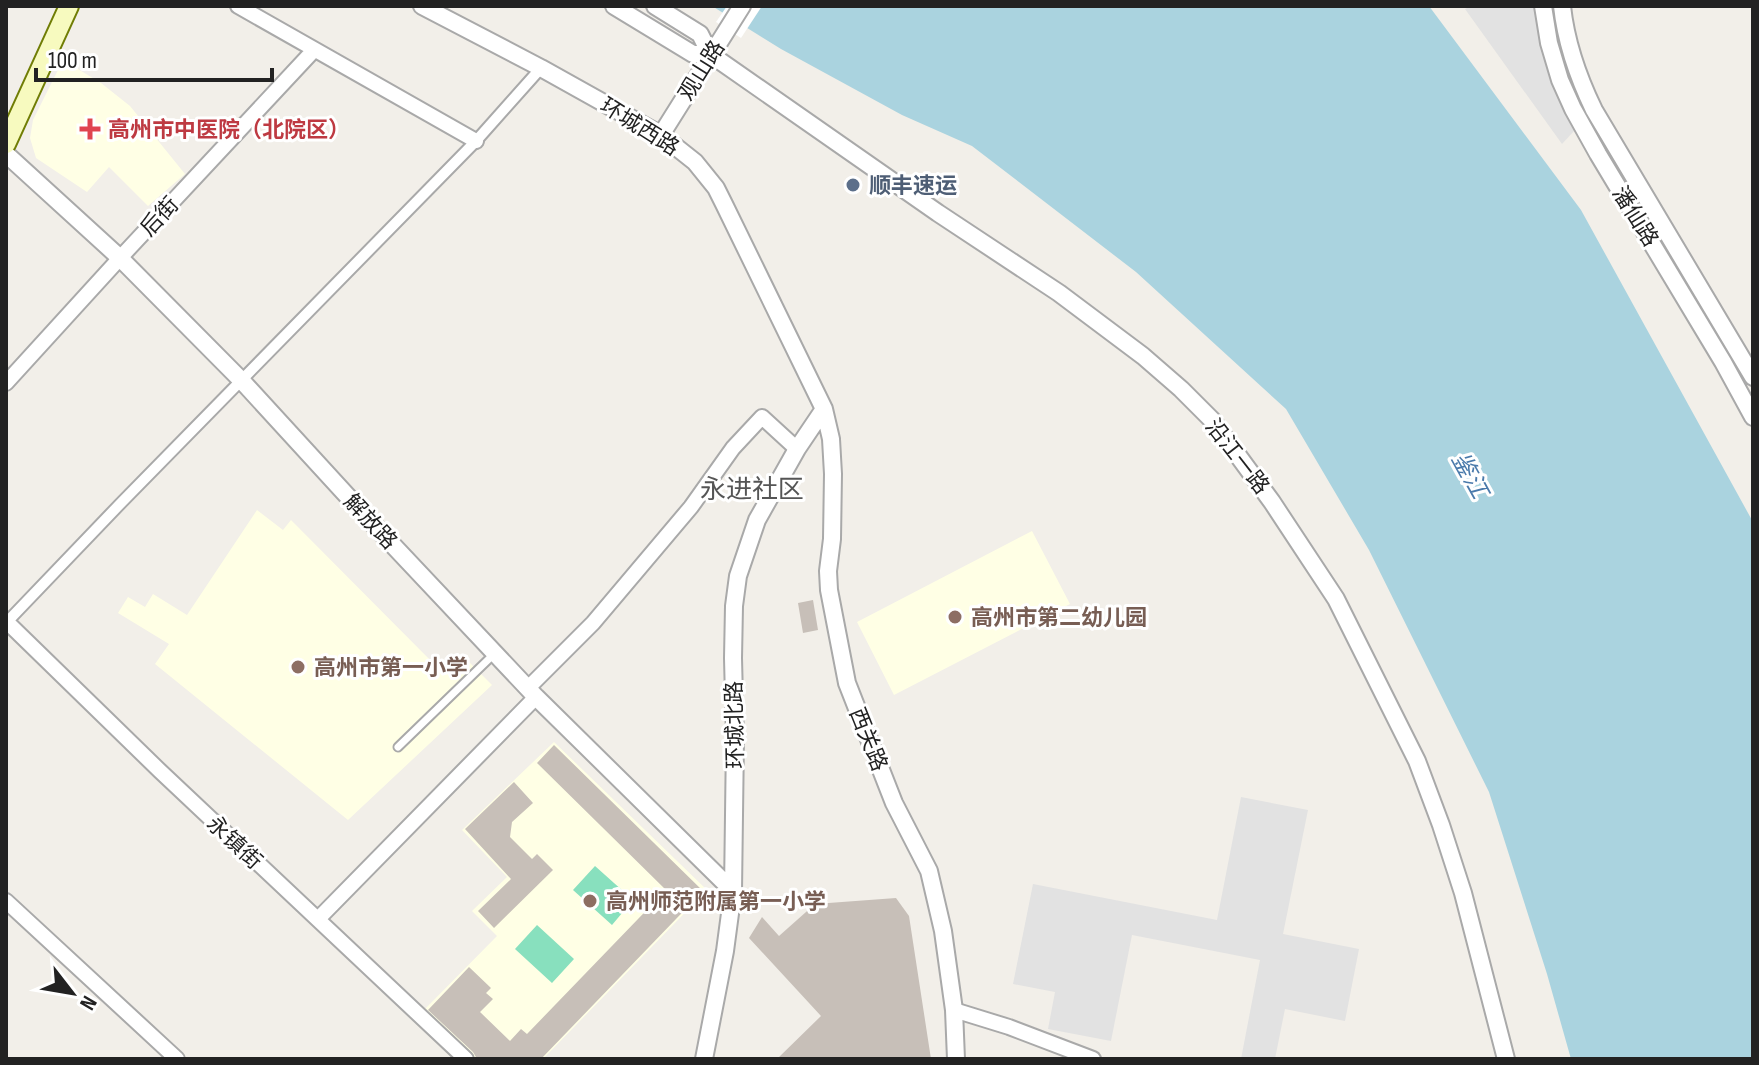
<svg xmlns="http://www.w3.org/2000/svg" width="1759" height="1065" font-family="'Sofia Sans Condensed','Noto Sans SC',sans-serif">
<style>
.education{fill:#ffffe5}
.pitch{fill:#88e0be}
.parking{fill:#e2e2e2}
.water{fill:#aad3df}
.pier{fill:#fff}
.building{fill:#c7bfb8}
.lines{fill:none;stroke-linecap:round;stroke-linejoin:round}
.service-casing{stroke:#a9a9a9;stroke-width:11}
.pedestrian-casing{stroke:#a9a9a9;stroke-width:14}
.minor-casing{stroke:#a9a9a9;stroke-width:18}
.tertiary-casing{stroke:#a9a9a9;stroke-width:20}
.secondary-casing{stroke:#707d05;stroke-width:22}
.service{stroke:#fff;stroke-width:7}
.pedestrian{stroke:#fff;stroke-width:10}
.minor{stroke:#fff;stroke-width:14}
.tertiary{stroke:#fff;stroke-width:16}
.secondary{stroke:#f7fabf;stroke-width:18}
.health-dot{fill:#e0444e;stroke:#fff;stroke-width:3}
.service-dot{fill:#5c6f8a;stroke:#fff;stroke-width:3}
.education-dot{fill:#8d6e63;stroke:#fff;stroke-width:3}
.labels{text-anchor:middle;stroke-width:6;stroke-linejoin:round;paint-order:stroke}
.street-label{font-size:22px;fill:#222;stroke:#fff}
.health-label{font-size:22px;font-weight:bold;fill:#be3a42;stroke:#fff;text-anchor:start}
.service-label{font-size:22px;font-weight:bold;fill:#4e5e75;stroke:#fff;text-anchor:start}
.education-label{font-size:22px;font-weight:bold;fill:#785e54;stroke:#fff;text-anchor:start}
.water-label{font-size:24px;font-style:italic;fill:#4a7aab;stroke:#fff}
.quarter-label{font-size:26px;fill:#555;stroke:#fff}
</style>
<rect width="100%" height="100%" fill="#f2efe9"/>
<path class="education" d="M63,60L101,83L130,106L185,174L148,206L109,167L87,192L36,158L30,138L33,120Z
M257,510L283,530L291,520L442,672L463,656L492,685L348,820L155,664L169,644L118,613L128,597L145,607L153,594L187,615Z
M1032,531L1070,604L894,695L857,622Z
M554,742L707,890L543,1059H475L425,1009L497,936L472,911L507,877L462,830Z"/>
<path class="pitch" d="M595,866L633,900L612,925L573,890Z
M537,925L574,959L552,983L515,949Z"/>
<path class="parking" d="M1471,6H1533L1546,64L1575,130L1562,144L1465,9Z
M1241,797L1308,810L1283,934L1359,949L1345,1021L1285,1009L1275,1059H1241L1260,960L1132,935L1111,1041L1048,1029L1055,992L1013,984L1033,884L1217,920Z"/>
<path class="water" d="M712,6H1429L1581,210L1753,522V1059H1571L1547,974L1489,792L1369,550L1286,409L1136,272L972,146L902,115L781,49Z"/>
<path class="pier" d="M727,6H762L741,38L716,22Z"/>
<path class="building" d="M813,600L818,630L803,633L798,603Z
M554,745L703,891L541,1059H477L473,1052L428,1010L469,967L491,988L486,993L493,999L480,1012L510,1041L521,1029L527,1034L666,890L537,763Z
M514,782L533,803L512,822L510,837L532,859L537,854L553,870L494,928L478,911L511,879L465,829Z
M896,898L909,916L931,1059H777L821,1016L749,938L762,917L779,936L815,904Z"/>
<g class="lines">
<g class="service-casing">
<path id="service" d="M398,747L493,655"/>
</g>
<g class="pedestrian-casing">
<path id="pedestrian" d="M6,623L120,504L476,141L541,68"/>
</g>
<g class="minor-casing">
<path id="minor" d="M238,6L476,141
M6,383L120,258L314,50
M7,622L160,771L466,1059
M528,688L593,623L691,507L733,448L762,417L797,449
M6,901L177,1059
M318,919L536,697
M954,1010L1009,1027L1093,1059"/>
</g>
<g class="tertiary-casing">
<path id="tertiary" d="M422,6L541,68L661,135L695,162L716,188L724,204L824,409L831,439L833,474L832,539L828,571L829,590L847,683L894,803L929,871L943,931L954,1010L956,1059
M614,6L693,54H710
M655,6L700,34L710,54L938,213L1059,293L1143,356L1181,389L1212,420L1272,502L1336,599L1417,761L1441,825L1463,893L1506,1059
M1543,6L1549,43L1560,80L1573,109L1598,154L1723,362L1753,417
M1562,6C1566,43 1578,77 1594,110L1753,377
M661,135L742,6
M6,154L120,258L242,381L373,524L536,697L733,891
M704,1059L725,951L733,891L735,739L733,658L734,606L738,576L757,520L797,449L824,409"/>
</g>
<g class="secondary-casing">
<path id="secondary" d="M6,144L69,6"/>
</g>
<use href="#service" class="service"/>
<use href="#pedestrian" class="pedestrian"/>
<use href="#minor" class="minor"/>
<use href="#tertiary" class="tertiary"/>
<use href="#secondary" class="secondary"/>
</g>
<path class="health-dot" d="M86 117h8v8h8v8h-8v8h-8v-8h-8v-8h8z"/>
<circle class="service-dot" cx="853" cy="185" r="8"/>
<g class="education-dot">
<circle cx="955" cy="617" r="8"/>
<circle cx="298" cy="667" r="8"/>
<circle cx="590" cy="901" r="8"/>
</g>
<g class="labels">
<g class="street-label">
<text transform="translate(701 70) rotate(-58)" y="8">观山路</text>
<text transform="translate(640 126) rotate(32)" y="8">环城西路</text>
<text transform="translate(159 216) rotate(-47)" y="8">后街</text>
<text transform="translate(1636 216) rotate(58)" y="8">潘仙路</text>
<text transform="translate(1238 456) rotate(52)" y="8">沿江一路</text>
<text transform="translate(371 521) rotate(47)" y="8">解放路</text>
<text transform="translate(734 725) rotate(-91)" y="8">环城北路</text>
<text transform="translate(869 739) rotate(68)" y="8">西关路</text>
<text transform="translate(235 842) rotate(43)" y="8">永镇街</text>
</g>
<g class="health-label">
<text x="108" y="137">高州市中医院（北院区）</text>
</g>
<g class="service-label">
<text x="869" y="193">顺丰速运</text>
</g>
<g class="education-label">
<text x="971" y="625">高州市第二幼儿园</text>
<text x="314" y="675">高州市第一小学</text>
<text x="606" y="909">高州师范附属第一小学</text>
</g>
<g class="water-label">
<text transform="translate(1470 475) rotate(61)" y="8">鉴江</text>
</g>
<g class="quarter-label">
<text x="752" y="498">永进社区</text>
</g>
</g>
<rect width="1759" height="1065" fill="none" stroke="#222222" stroke-width="16"/>
<g transform="translate(72 993) rotate(121)" stroke="#ffffff" stroke-width="6" paint-order="stroke">
<path d="M0-6L14 30L0 20L-14 30Z" fill="#222222"/>
<text y="-12" font-size="22" font-weight="bold" text-anchor="middle" fill="#222222">N</text>
</g>
<path d="M36 68v12h236v-12" fill="none" stroke="#222222" stroke-width="4"/>
<text x="48" y="68" font-size="24" fill="#222222" stroke="#ffffff" stroke-width="6" paint-order="stroke">100 m</text>
</svg>
